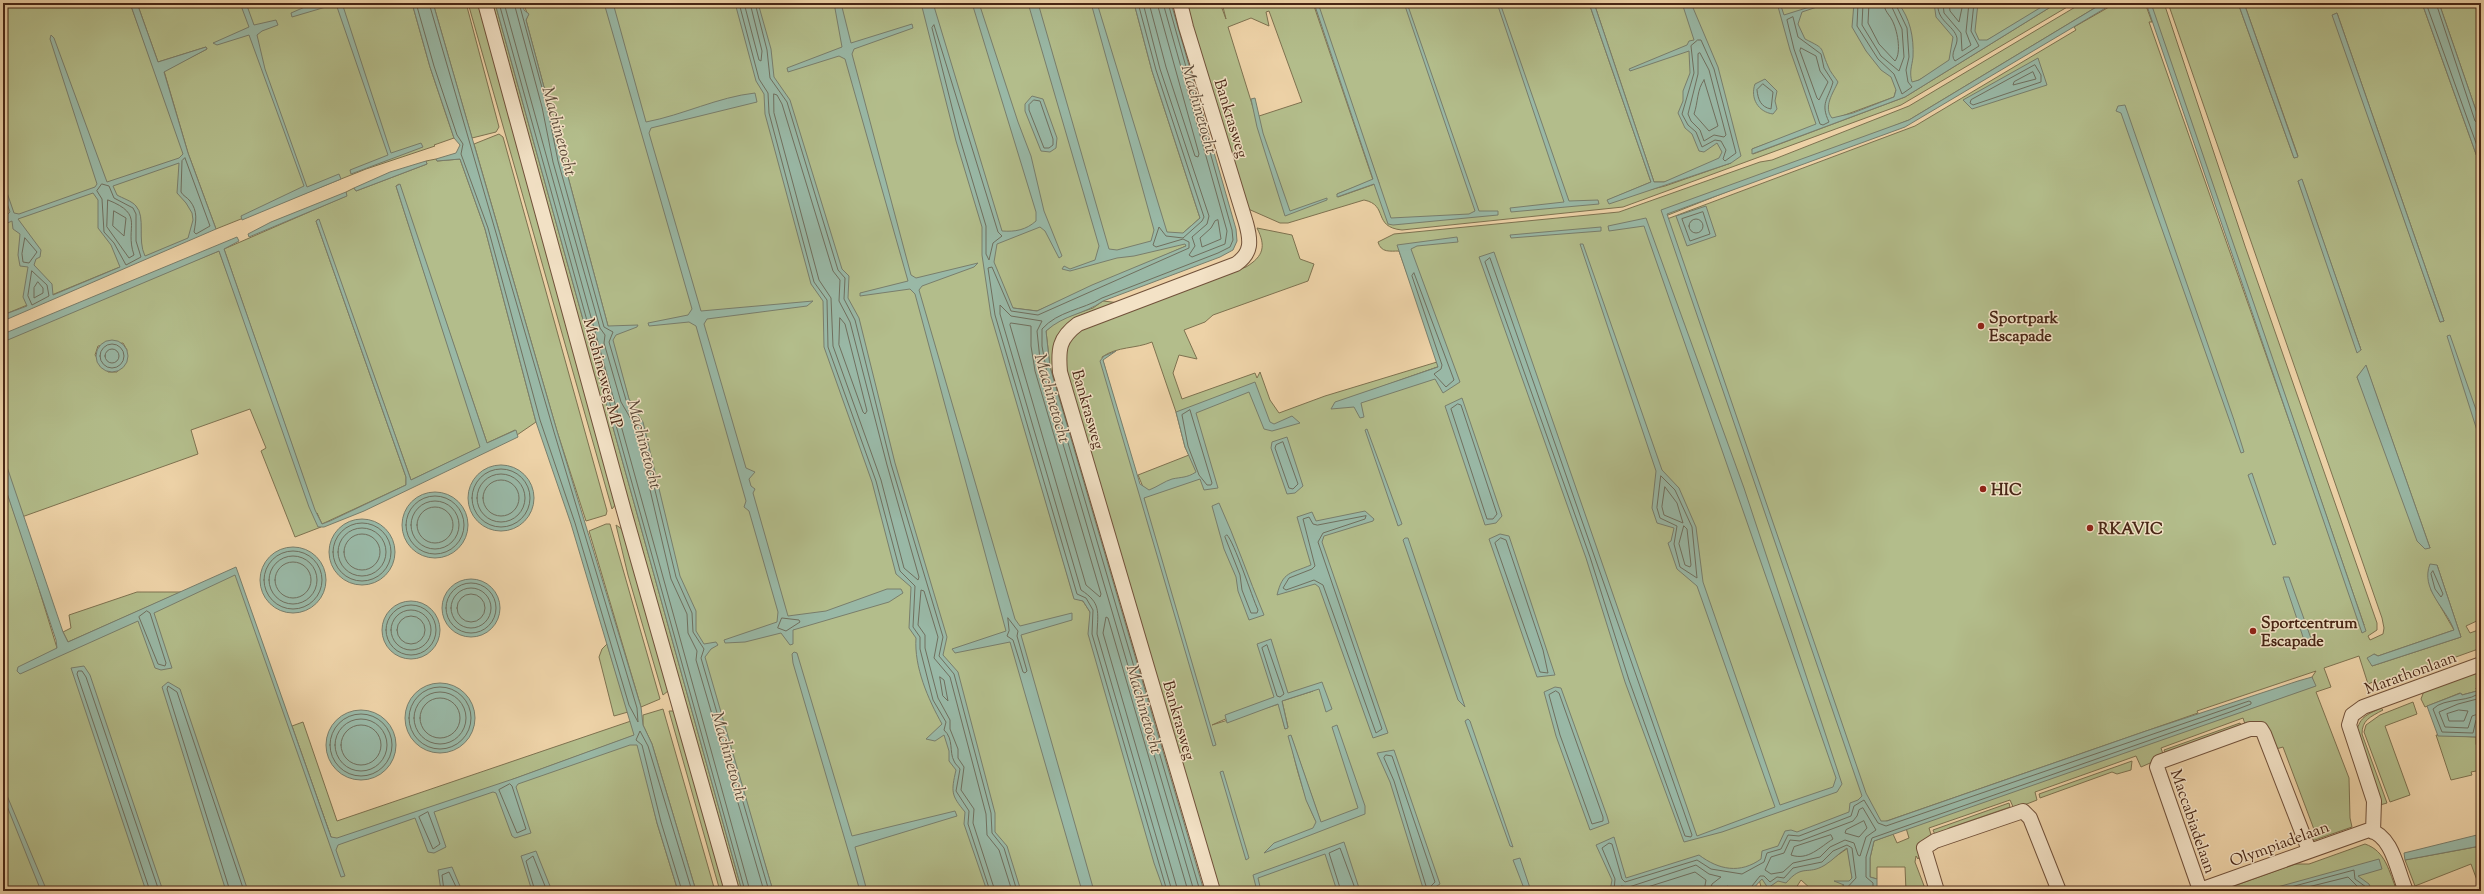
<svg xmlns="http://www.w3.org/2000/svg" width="2484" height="894" font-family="'Sorts Mill Goudy',serif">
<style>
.green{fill:#b3bd8b;stroke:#7e7250;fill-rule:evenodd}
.water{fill:#99b8a6;stroke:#797e6c;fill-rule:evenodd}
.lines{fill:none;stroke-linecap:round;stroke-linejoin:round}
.shore{stroke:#706f5e;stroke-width:1}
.minor-casing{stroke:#71513a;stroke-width:16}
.minor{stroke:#f3e2c6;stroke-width:14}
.poi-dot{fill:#8f2418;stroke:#f3e2c6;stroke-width:1.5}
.labels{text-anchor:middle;stroke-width:3;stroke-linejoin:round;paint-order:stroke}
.street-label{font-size:16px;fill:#482615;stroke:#f3e2c6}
.poi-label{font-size:16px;font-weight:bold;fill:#482615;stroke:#f3e2c6;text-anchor:start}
.water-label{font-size:17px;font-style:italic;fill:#5c4a39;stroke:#f3e2c6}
</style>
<rect width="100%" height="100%" fill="#edd2a7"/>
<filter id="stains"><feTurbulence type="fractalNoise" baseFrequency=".005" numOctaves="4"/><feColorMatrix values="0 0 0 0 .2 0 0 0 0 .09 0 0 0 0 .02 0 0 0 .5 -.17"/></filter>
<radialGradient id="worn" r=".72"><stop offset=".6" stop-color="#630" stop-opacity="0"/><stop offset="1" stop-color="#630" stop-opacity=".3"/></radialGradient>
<path class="green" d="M3,3H130L203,204L188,239L3,315Z
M137,3H412L430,67L454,138L434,145L435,146L366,169L216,229L188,153L164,71L207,49L206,47L158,62Z
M433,3H466L499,127L496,132L472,138Z
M468,3H479L616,504L612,509Z
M489,3H495L742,891H737Z
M523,3H1134L1152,71L1200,218L1183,233L1186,246L1037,311L1013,308L991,313L1074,598L1083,601L1090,612L1130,776L1164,891H773L702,656L608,326L526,20L528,15Z
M1185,3H1220L1226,19L1222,3H1313L1373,180L1337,194L1338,197L1375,184L1379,196V183L1314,3H1589L1651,182L1608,200L1665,186L1731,163L1664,182H1654L1594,3H2051L1919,80L1896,90L1894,97L1752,149L1753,154L1905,97L2057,3H2074L1901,105L1623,207L1402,230C1372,227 1389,205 1364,200L1288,223H1280L1246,208ZM1269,11L1302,102L1256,117L1228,27L1251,18L1269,26L1266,12Z
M2082,3H2103L1909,120L1663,217L1667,219L1915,126L2076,30L2074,27L2116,3H2145L2152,22H2149L2354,605L2364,625L2179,88L2147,3H2164L2245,246L2377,623V630L2368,636L2370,640L2383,634L2384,628L2382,618L2168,3H2238L2294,158L2298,156L2244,3H2422L2481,168V619L2466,626L2470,633L2481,629V648L2375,686L2373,682L2368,684L2359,656L2324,668L2331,687L2316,692L2349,778L2350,818L2352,827L2312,841L2310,835L2315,832L2283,747L2272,750L2262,722L2246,727L2243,718L2161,748L2164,757L2141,767L2136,756L2035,792L2037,800L2014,809L2010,800L1929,828L1932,838L1920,843L1917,848L1920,856L1918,859L1916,856L1915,862L1926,891H1906L1905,867H1877V879L1870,877V858L1874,841L1893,834L1897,843L1909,838L1906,828L2314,686L2312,677L2316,671L2197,711L2198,713L1685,891H1217L1066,384L1064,347L1085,325L1246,267C1264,256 1266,246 1257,228L1292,235L1300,259L1314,264L1308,281L1213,315L1205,322L1184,330L1197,359L1179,355L1173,373L1182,399L1255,373L1257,378L1260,372L1270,400L1279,413L1325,396L1437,362L1438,367L1344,400L1440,366L1399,251C1390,251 1381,253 1378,242L1394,234L1619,212L1760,162L1772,160L1909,106ZM2337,13L2444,321L2440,322L2333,15ZM2302,180L2361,350L2298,181ZM1152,342L1176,412L1185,447L1189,455L1138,475L1143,487L1145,510L1102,357C1118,346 1135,349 1152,342ZM2366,366L2430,548L2357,377ZM2437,565L2461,637L2372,666L2374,654L2378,656L2454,630L2431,590ZM1313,691L1282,701L1288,727L1285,729L1279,704L1212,725L1248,709ZM1291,736L1320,820L1316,821C1307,805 1291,755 1291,736Z
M2439,3H2481V125Z
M499,134L503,137L607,511L606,515L586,521L557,431L474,144Z
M436,159L437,161L460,159L485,229L536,422L517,435L515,430L487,443L399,184L396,186L481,447L411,480L318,219L316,221L406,477V485L322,524L317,513L321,527L295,537L261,451L266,448L250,409L191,430L198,454L19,518L3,472V342L52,318L219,251L304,480L224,249L346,196V192L354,188L356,191L427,164L426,161ZM123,343L127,350L117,372H108L95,355L98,346Z
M1103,301L1120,303L1058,338L1067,426L1050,367L1046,331L1058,320L1093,308Z
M3,481L28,553L57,648L236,571L331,837L292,726L303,722L337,821L631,721L635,735L511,780L637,738L657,823L678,891H3Z
M606,524H610L660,699L641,707L589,531Z
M616,525L625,531L668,691L663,695L628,575Z
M137,592H181L68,642L63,632L71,628L69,615Z
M607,644L628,712L614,716L599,657L602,649Z
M2481,670V686L2476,688L2477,691L2462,695L2460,693L2425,707L2421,699L2424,691Z
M2413,702L2417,714L2385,726L2410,795L2390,802L2364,732L2366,725L2380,715Z
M2381,708L2383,710C2370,717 2362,720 2362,734L2387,803L2380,805L2356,735C2359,717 2366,715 2381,708Z
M663,709L715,891H696L652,744L643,725V715Z
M669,711H677L728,891H720Z
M2240,723L2243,728L2167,756L2164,750Z
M2436,735L2476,737V744L2481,756V770L2471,772L2472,775L2451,780Z
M2132,761L2131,770L2117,774L2112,772L2040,798L2039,794Z
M2009,803L2010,807L1949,828L1936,837L1933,830Z
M2365,844C2386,851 2389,872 2397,891H2220L2295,864H2309Z
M2481,846V891L2471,864L2415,886L2405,860Z
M1848,848L1852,878L1839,891L1811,889L1801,880L1794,891H1762L1759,879L1820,867Z"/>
<path class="water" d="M130,3H137L158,62L206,47L207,49L164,72L188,153L216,229L3,321V315L27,306L23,297L28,267L20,266L18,255L20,234L13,229L12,221L3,225V219L10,212L3,192V181L14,213L19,214L95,187L97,184L50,39L51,35L54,38L107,182L179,158L183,154ZM179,163L177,193L186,203L192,213L193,220L188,238L145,256C137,240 146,217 136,206C132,201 122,198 117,195L113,186ZM93,193L98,200V228L111,245L120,267L53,295L52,284L34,265L36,259L40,257L41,250L18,219Z
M240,3H246L254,25L276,20L278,25L262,31L257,35L265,69L307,187L339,174L341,179L242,220L241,216L304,186L249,35L217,45L213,43L249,27Z
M314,3H342L391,153L421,143L423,147L351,174L350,170L388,155L336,4L292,17L291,13Z
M412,3H433L557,431L641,707L643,725L652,744L696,891H678L657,823L637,745H630L518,784L516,787L531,833L515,838L512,836L496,793L493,792L434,812L446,847L434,853L428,852L415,818L338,845L336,850L345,876L341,877L235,575L154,613L172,668L161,670L155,668L138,621L20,674L17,671L18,667L57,648L56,640L3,481V455L63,632L68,642L236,567L331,837L337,838L516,778L634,735L571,524L536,422L485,229L460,159L437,161L436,159L456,153L460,145L454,138L430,67Z
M495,3H523L524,10L529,14L526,20L608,326L638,325L637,327L616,335L613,340L629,399L643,422L680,576L696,611V631L704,644L716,642L718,645L711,649L705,657L773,891H742Z
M604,3H613L646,122C683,115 718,97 755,93L757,102L651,128L649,133L701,311L813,301L807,306L707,319L704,324L746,468L755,472L749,479L751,486L755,489L753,493L788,616L826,611L887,589H901L903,593L889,602L793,630V644L790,645L781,633L745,642L725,643L724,640L777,622L778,612L749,511L744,507L746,501L696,326L689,322L649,326L648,323L688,315L692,309Z
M735,3H758L771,49L774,77L790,100L842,269L849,276L848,298L859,318L895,463L947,637L943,655L958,672L995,813V832L1007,846L1021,891H987L964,824L965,812C951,795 951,792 956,770L949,761V751L944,735L935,741L926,739L942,724C928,699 914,667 916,638L909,628L911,587L896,574L872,482L824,347L823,301L811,284L765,114L764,94L756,81Z
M834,3H841L851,43L912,24L913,28L854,49L852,54L911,275L916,278L978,263L974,267L922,286L919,290L1015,619L1020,626L1072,613V620L1021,635L1094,891H1082L1010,642L955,653L952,649L1006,631L915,294L910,289L860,296V293L908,281L845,59L839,56L788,72L787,68L842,47Z
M921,3H933L1002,231C1015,232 1026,230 1036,221V212L972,3H979L1018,122L1031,156L1044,211L1062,256L1059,258L1045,231L1040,227L997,244L994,262L1013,308L1037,311L1092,285L1186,246L1185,244L1134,256L1117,258L1070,271L1062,269L1064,266L1070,269L1095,260L1099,246L1028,3H1038L1109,249L1117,250L1151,241L1154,230L1091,3H1097L1167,232L1183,233L1200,218L1152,71L1134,3H1171L1236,229L1237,241L1233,250L1220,257L1103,301C1083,315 1065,314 1046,331L1050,367L1204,891H1164L1154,863L1088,634L1090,612L1083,601L1074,599L991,316L982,255V227L956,141Z
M1314,3H1318L1391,218L1469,214L1475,211L1404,3H1407L1479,211H1498V215L1393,225L1388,224L1374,184L1337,197V194L1373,179Z
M1497,3H1500L1569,201L1598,200L1599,204L1511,212L1510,208L1564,202Z
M1589,3H1594L1654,182H1664L1719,158L1722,152L1717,143L1704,152L1699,151L1692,134L1685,128L1678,113L1683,101V91L1690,73L1689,51L1630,71L1629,69L1687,45L1689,41L1694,40L1682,3H1691L1718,67L1741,156L1731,163L1609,204L1607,200L1651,182Z
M1777,3H1780L1784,15L1822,3L1823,5L1802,12L1798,24L1805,39C1827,50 1819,46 1828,66C1830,72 1835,77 1838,82C1833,93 1823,107 1832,118L1853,113L1894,97L1896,90L1891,77L1881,70L1866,51L1852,27L1854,3H1898C1910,18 1914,37 1913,57C1912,66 1909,72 1912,82L1919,80L1949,60L1953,37L1936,17L1934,3H1978L1975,31L1979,40H1987L2048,3H2057L1905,97L1752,154V149L1816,124L1790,50Z
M2103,3H2114L1905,127L1667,214L1866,793L1881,821H1887L2146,731L2298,681L2312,677L2316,686L1874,841L1870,858V877L1877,879V891H1839L1838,889L1844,885L1834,881H1849L1852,878L1847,848C1839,853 1833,860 1825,865C1807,876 1803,863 1786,883L1778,881L1768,888L1762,879L1751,891H1733L1728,886L1714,891H1610L1612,880L1596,845L1614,837L1626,878L1699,855C1719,870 1740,874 1761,859L1762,851L1778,846L1785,831L1791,830L1797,832L1849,812L1850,803L1858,800L1862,796L1661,210L1909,120Z
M2146,3H2151L2366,631L2362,633Z
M2238,3H2244L2298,157L2294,158Z
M2422,3H2439L2481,125V168Z
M2337,13L2444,321L2440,322L2332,15Z
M2038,58L2047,85L1972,109L1963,100Z
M1765,79L1777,91L1775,101L1777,109L1773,114C1758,112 1750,98 1755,84Z
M1032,96L1043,99L1057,138L1056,148L1050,152L1041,151L1025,111V104Z
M1255,98L1263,133L1290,211L1327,198V200L1285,216L1257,127L1251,99Z
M2125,105L2234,420L2244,452L2241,453L2121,113L2116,111L2118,106Z
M426,161L427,164L356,191L354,188L390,172Z
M2302,179L2361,350L2357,353L2298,181Z
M400,184L487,443L516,430L518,437L364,511L324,527H318L309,507L219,251L3,342V334L237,237L239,241L224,249L315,510L322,524L330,521L406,485V477L316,221L319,219L411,480L480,447L396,186Z
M346,192L347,196L249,237L248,234L271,222Z
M1706,206L1716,236L1687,246L1676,216Z
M1646,218L1744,488L1842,784L1837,792L1722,832L1684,842L1625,682L1586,558L1479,257L1494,252L1697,836L1775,807L1697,586L1677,569L1668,543L1671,541L1674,528L1657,523L1652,508L1656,471L1580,244H1583L1662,470L1679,488L1696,527L1703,582L1780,805L1833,787L1836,778L1644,226L1609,231L1608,226Z
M1601,227V231L1511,238L1510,235Z
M1457,237L1458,242L1417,246L1411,249L1460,382L1443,393L1435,379L1361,403L1364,417L1360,418L1354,407L1331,409L1335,402L1438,367L1397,245Z
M2450,335L2481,424V443L2447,336Z
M96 356a16 16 0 1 1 32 0a16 16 0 1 1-32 0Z
M1116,351L1103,360L1140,484L1149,490C1157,487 1165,481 1172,479C1181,477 1187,478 1196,472L1185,447L1176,412L1255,382L1270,422L1274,424L1292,416L1300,423L1272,431L1264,429L1249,392L1196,413L1218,488L1204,490L1200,479L1144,498L1216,745L1213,746L1100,361L1104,356Z
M2366,365L2430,548L2425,549L2417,541L2357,377Z
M1462,398L1502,516L1496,523L1485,525L1445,406Z
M1367,429L1402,524L1398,526L1365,430Z
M1287,437L1303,486L1295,493L1287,494L1271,448L1272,442Z
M468 498a33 33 0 1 1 66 0a33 33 0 1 1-66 0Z
M2252,473L2276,544L2273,545L2248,475Z
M402 525a33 33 0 1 1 66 0a33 33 0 1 1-66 0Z
M1219,503C1236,540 1248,577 1264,615L1249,620L1238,591L1236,577L1224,549L1212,506Z
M1365,511L1374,519L1373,521L1324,536L1322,542L1388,733L1373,738L1319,587L1315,584L1277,595C1283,571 1290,574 1311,565L1297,517L1312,512L1316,521Z
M329 552a33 33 0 1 1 66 0a33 33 0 1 1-66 0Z
M1500,534L1509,536L1555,675L1537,677L1489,539Z
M1405,538H1408L1465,707L1458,700L1403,540Z
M260 580a33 33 0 1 1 66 0a33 33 0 1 1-66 0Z
M2430,564L2437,565L2461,637L2372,666L2367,658L2374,654L2378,656L2454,630C2446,608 2420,589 2430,564Z
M2283,577H2289L2313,644L2306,646Z
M442 608a29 29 0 1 1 58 0a29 29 0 1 1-58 0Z
M382 630a29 29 0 1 1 58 0a29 29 0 1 1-58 0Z
M1271,639L1288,693L1322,682L1332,709L1326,712L1319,689L1282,701L1288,728L1285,729L1278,704L1227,723L1225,715L1274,697L1257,644Z
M794,652L797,653L852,836L955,811L957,816L855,847L867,891H860L793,663L792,654Z
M84,666L90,675L163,891H146L71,668Z
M168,682L180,689L248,891H226L162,687Z
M405 718a35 35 0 1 1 70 0a35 35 0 1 1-70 0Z
M2481,686L2478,737L2438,736L2427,706L2461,693L2462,695L2477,691L2476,688Z
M1555,687L1561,688L1607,816L1609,823L1590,830L1556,736L1544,692Z
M326 745a35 35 0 1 1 70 0a35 35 0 1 1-70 0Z
M1468,719L1470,721L1513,847L1510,846L1465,721Z
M1337,725L1365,806V814L1264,853L1274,843L1313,828L1316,822L1306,800L1288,736L1291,735L1321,822L1358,808L1332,727Z
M1394,750L1440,884L1429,891L1423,888L1390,782L1377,753Z
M1223,771L1249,858L1246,860L1220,772Z
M3,786L44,884L47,891H41L3,796Z
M2481,834L2480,846L2405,860L2404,853Z
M1344,842L1360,891H1337L1325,854L1258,878L1261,891H1257L1253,875Z
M536,851L552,891H532L521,856Z
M1520,858L1531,891H1525L1513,860Z
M2379,859L2382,869L2358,876L2369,884L2372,891H2263Z
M452,867L462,891H441L438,870Z"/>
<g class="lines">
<path class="shore" d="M416,3L434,66L457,135L463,144L461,154L488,228L540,420L575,523L629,705L638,722L637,708L554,432L429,3
M499,3L745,891
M504,3L750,891
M514,3L542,107L553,162L600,328L605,335L604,343L621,402L635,426L671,579L687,614L688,633L697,651L696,660L764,891
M519,3L547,106L558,161L604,327L613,332L609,342L626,400L639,424L676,577L692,613L693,632L704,649L701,658L769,891
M739,3L759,79L768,93L769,113L814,282L827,300L828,347L876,481L900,571L915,586L913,627L920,637V649L933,700L946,722L944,730C954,739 949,752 954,761C955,764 958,766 960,769L956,791L969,811L968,824L990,891
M744,3L759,60L761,61L762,51L750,3
M755,3L767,50L770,78L787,102L838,270L845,278L844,299L855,320L891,464L943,637L939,656L954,674L991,813L992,833L1004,848L1017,891
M1138,3L1156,70L1204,217L1202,221L1183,238L1166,236L1159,227L1153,245L1156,247L1183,239L1189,242V248L1038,315L1011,311L992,267L988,268L995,315L1077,594L1086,598L1093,610L1092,634L1167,891
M1143,3L1160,69L1209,216L1207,224L1192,237L1195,246L1189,255L1192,257L1225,244L1227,231L1163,3
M1149,3L1166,67L1195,156L1198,157L1199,154L1157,3
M1168,3L1232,230L1233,240L1230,247L1218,253L1102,298C1082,310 1058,311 1042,329V346L1046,368L1200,891
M1858,3L1857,26L1878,59L1894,74L1902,94L1912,87L1908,82L1906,70L1909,57L1907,28L1895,3
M1863,3L1862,25L1881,56L1899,71L1904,57L1902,29L1890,3
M1869,3L1868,23L1879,44L1895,61C1902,52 1897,29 1892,20C1889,14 1884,11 1884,3
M1938,3C1936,21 1954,25 1957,38C1958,46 1949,54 1955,61L1979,46L1971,31L1974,3
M1943,3L1944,13L1961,33L1962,51L1971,45L1966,32L1969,3
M1949,3L1950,11L1959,22L1963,3
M2426,3L2481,157
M2436,3L2475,121L2481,124
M1793,17L1798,37L1821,54L1824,68L1833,82C1828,100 1820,103 1829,122L1823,125L1820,124L1794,49L1787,20Z
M934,25L998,232L1002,236L993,243L989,260L986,254V226L960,139L932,28Z
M1698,40H1701L1714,69L1736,153L1725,161L1723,159L1726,150L1721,141L1715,140L1702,147L1696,132L1688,125L1682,114L1694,73L1691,46Z
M1801,48L1816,56L1820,71L1828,82L1819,100L1817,98L1800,51Z
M1700,53L1709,70L1726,135L1724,137L1714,135L1704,141L1700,130L1691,121L1688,114L1698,74V54Z
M2035,65L2041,75V82L1973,105L1970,103L1971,100Z
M2033,72L2036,79L2013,85L2014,82Z
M1704,80L1718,126L1709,131L1694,114C1698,103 1697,89 1704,80Z
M1763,84L1773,92L1771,109C1761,107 1758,100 1757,90Z
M774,94L777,95L782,104L833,271L840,280L839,301L850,322L887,465L919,577L918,580L904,568L881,480L833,346L831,298L819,280L774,113Z
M1034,100L1040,101L1053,139V145L1049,148H1044L1029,110V105Z
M185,158L210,226L196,234L194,232C196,221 198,211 190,201C187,197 183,196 181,192L182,161Z
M102,184L109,186L114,198L133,208L136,214V241L141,257L126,265L114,243L104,232L102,199L97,191Z
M108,200C146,215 124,226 134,255L129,258L107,227Z
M114,211L126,218L124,236L113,226Z
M1703,212L1710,234L1690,241L1682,219Z
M1689 226a7 7 0 1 1 14 0a7 7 0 1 1-14 0Z
M1218,220L1221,239L1202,247L1200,238L1211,228L1215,221Z
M25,238L37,252L29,263L23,262L22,254Z
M1490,258L1692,835L1691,837L1685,836L1629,680L1590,557L1485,262Z
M32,271L47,285L49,296L32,305L28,296Z
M1414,273L1454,380L1446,387L1434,374L1441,369L1442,365L1412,276Z
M38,282L43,288V293L34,298V288Z
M840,318L845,324L867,411L865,414L863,412L839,345Z
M1011,323L1031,326V346L1035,371L1101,594L1100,597L1086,585L1010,325Z
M100 356a12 12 0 1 1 24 0a12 12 0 1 1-24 0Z
M105 356a7 7 0 1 1 14 0a7 7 0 1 1-14 0Z
M1458,404L1461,405L1497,514L1493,519H1487L1451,409Z
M1190,410L1212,483L1211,485H1207L1199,475L1188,446L1182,415Z
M1283,442L1298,484L1293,489L1289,488L1275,448L1276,445Z
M472 498a29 29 0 1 1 58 0a29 29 0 1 1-58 0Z
M477 498a24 24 0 1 1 48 0a24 24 0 1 1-48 0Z
M1661,476L1675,490L1692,527L1697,578L1680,567L1674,544L1677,526L1660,518L1657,508Z
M483 498a18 18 0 1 1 36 0a18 18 0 1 1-36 0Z
M1665,487L1677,503L1683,523L1664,515L1662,507Z
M406 525a29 29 0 1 1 58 0a29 29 0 1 1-58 0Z
M411 525a24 24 0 1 1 48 0a24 24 0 1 1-48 0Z
M417 525a18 18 0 1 1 36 0a18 18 0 1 1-36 0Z
M1366,516L1365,519L1323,533L1318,542L1382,729L1376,733L1323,585L1314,580L1286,590L1283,588L1289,578L1312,569L1315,566L1303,519L1309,517L1313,524L1317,525Z
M333 552a29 29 0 1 1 58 0a29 29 0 1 1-58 0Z
M1684,526L1687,529L1691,565L1690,567L1685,565L1679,544Z
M338 552a24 24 0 1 1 48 0a24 24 0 1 1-48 0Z
M344 552a18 18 0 1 1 36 0a18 18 0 1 1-36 0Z
M1227,535C1234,541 1252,597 1258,610L1257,613H1251L1242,590L1240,575L1225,537Z
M1501,538L1506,540L1543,650L1548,673L1540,672L1495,543Z
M264 580a29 29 0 1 1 58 0a29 29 0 1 1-58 0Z
M269 580a24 24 0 1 1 48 0a24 24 0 1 1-48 0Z
M275 580a18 18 0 1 1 36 0a18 18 0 1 1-36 0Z
M2433,571L2443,594L2441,597L2435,589L2431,574Z
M446 608a25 25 0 1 1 50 0a25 25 0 1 1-50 0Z
M451 608a20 20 0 1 1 40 0a20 20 0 1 1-40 0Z
M457 608a14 14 0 1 1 28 0a14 14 0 1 1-28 0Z
M386 630a25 25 0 1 1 50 0a25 25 0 1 1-50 0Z
M391 630a20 20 0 1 1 40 0a20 20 0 1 1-40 0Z
M147,611L150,613L166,663L165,666L158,664L139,617Z
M397 630a14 14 0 1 1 28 0a14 14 0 1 1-28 0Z
M782,618L799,620L800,622L786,631L778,628Z
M1008,618L1018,631L1017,636L1027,671L1025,673L1023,672L1013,640L1007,636L1009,631Z
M1267,645L1284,694L1280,697L1277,696L1262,648Z
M940,677L944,680L948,701L943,696Z
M409 718a31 31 0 1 1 62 0a31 31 0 1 1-62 0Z
M1556,691L1559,693L1603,817V821L1592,824L1560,735L1549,695Z
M2481,691C2473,703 2444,697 2433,709L2442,732L2473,733L2476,720L2481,718
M414 718a26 26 0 1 1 52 0a26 26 0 1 1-52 0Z
M2481,698L2458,704L2439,712L2445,727L2468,728L2472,716L2481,713
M420 718a20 20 0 1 1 40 0a20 20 0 1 1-40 0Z
M2459,710L2468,711L2464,721H2449L2447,714Z
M330 745a31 31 0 1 1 62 0a31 31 0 1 1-62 0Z
M335 745a26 26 0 1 1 52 0a26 26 0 1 1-52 0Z
M341 745a20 20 0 1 1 40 0a20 20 0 1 1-40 0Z
M1386,755L1392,756L1435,882L1429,888L1426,886L1394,781L1384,758Z
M510,784L512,786L526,829L517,833L499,790Z
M1863,808L1876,830L1866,837L1860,856L1858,855L1854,843L1845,840L1830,847L1820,857L1793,863L1783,872L1771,874L1765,870L1771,857L1784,853L1790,840L1800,841L1853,821L1857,816L1859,810Z
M428,812L440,844L433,849L419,817Z
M1864,821L1867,828L1859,837L1845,833L1846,830Z
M1831,835L1833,839C1820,847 1808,861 1791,855L1794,847Z
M150,891L77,674L78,671H82L86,677L159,891
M230,891L167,689L168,686L177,692L244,891
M444,891L442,875L449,872L458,891
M535,891L526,861L533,856L547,891
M682,891L661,822L642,745L636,740L640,731L648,746L692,891
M995,891L973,823L974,809L961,790L964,767L958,758V749L950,729V720L938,698L925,648V635L918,625L921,590L924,591L938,637L934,658L950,677L986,814L987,835L999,850L1012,891
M1172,891L1097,634C1098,611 1101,603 1081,590L1000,314V305L1011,316L1042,321L1037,331L1041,369L1194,891
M1178,891L1103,633L1106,617L1108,618L1188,891
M1341,891L1329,853L1340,848L1356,891
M1614,891L1615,879L1602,848L1609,843L1612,844L1622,879L1625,882L1697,860L1711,869L1742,874L1764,862L1767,853L1781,849L1788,835L1799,836L1851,816L1854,806L1864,800L1878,823L1886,826L2249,701L2251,702V704L2230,712L1872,838L1866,857V877L1873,883V891
M1619,891L1621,886L1629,887L1696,865L1709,874L1721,877L1712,884L1710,891
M1635,891L1695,872L1706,880L1704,891
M1748,891L1760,876H1764L1770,882L1777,877L1784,878L1793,868L1822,862L1833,851L1847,845L1852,848L1856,878L1844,891
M2276,891L2354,870L2355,879L2366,887L2367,891
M2292,891L2348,877L2362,891"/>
<g class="minor-casing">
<path id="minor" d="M485,3L624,511L732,891
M1180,3L1186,27L1246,223C1251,241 1252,253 1236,264L1078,324C1059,338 1058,349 1060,372L1213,891
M2373,832L2374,801L2349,725L2352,715L2363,707L2481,664
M2200,890L2157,767L2159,762L2250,729H2261L2264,734L2309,850
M1937,891L1924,848L1935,841L2023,811L2030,818L2059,891
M2197,891L2369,830C2393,836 2397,871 2406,891"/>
</g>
<use href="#minor" class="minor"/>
</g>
<g class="poi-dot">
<circle cx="1981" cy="326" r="4"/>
<circle cx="1983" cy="489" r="4"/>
<circle cx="2090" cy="528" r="4"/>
<circle cx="2253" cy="631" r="4"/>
</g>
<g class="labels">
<g class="street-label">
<text transform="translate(1232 118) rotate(73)" y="6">Bankrasweg</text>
<text transform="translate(604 373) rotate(75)" y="6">Machineweg MP</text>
<text transform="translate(1089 409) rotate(74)" y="6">Bankrasweg</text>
<text transform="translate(2410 672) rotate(-20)" y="6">Marathonlaan</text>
<text transform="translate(1180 720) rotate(74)" y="6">Bankrasweg</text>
<text transform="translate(2194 821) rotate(71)" y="6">Maccabiadelaan</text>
<text transform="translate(2279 843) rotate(-20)" y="6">Olympiadelaan</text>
</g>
<g class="poi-label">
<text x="1989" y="323">Sportpark<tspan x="1989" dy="18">Escapade</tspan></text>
<text x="1991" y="495">HIC</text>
<text x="2098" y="534">RKAVIC</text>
<text x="2261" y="628">Sportcentrum<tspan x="2261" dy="18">Escapade</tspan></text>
</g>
<g class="water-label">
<text transform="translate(1200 109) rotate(74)" y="6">Machinetocht</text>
<text transform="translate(560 131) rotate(75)" y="6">Machinetocht</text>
<text transform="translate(1053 398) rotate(74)" y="6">Machinetocht</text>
<text transform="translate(645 444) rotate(75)" y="6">Machinetocht</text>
<text transform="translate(1145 709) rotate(74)" y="6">Machinetocht</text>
<text transform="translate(730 756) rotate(74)" y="6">Machinetocht</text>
</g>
</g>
<rect width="2484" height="894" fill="none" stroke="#edd2a7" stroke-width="16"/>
<rect x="4" y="4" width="2476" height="886" fill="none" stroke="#482615" stroke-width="2"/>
<rect x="8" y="8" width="2468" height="878" fill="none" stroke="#482615"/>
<rect width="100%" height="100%" filter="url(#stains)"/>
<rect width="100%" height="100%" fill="url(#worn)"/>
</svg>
